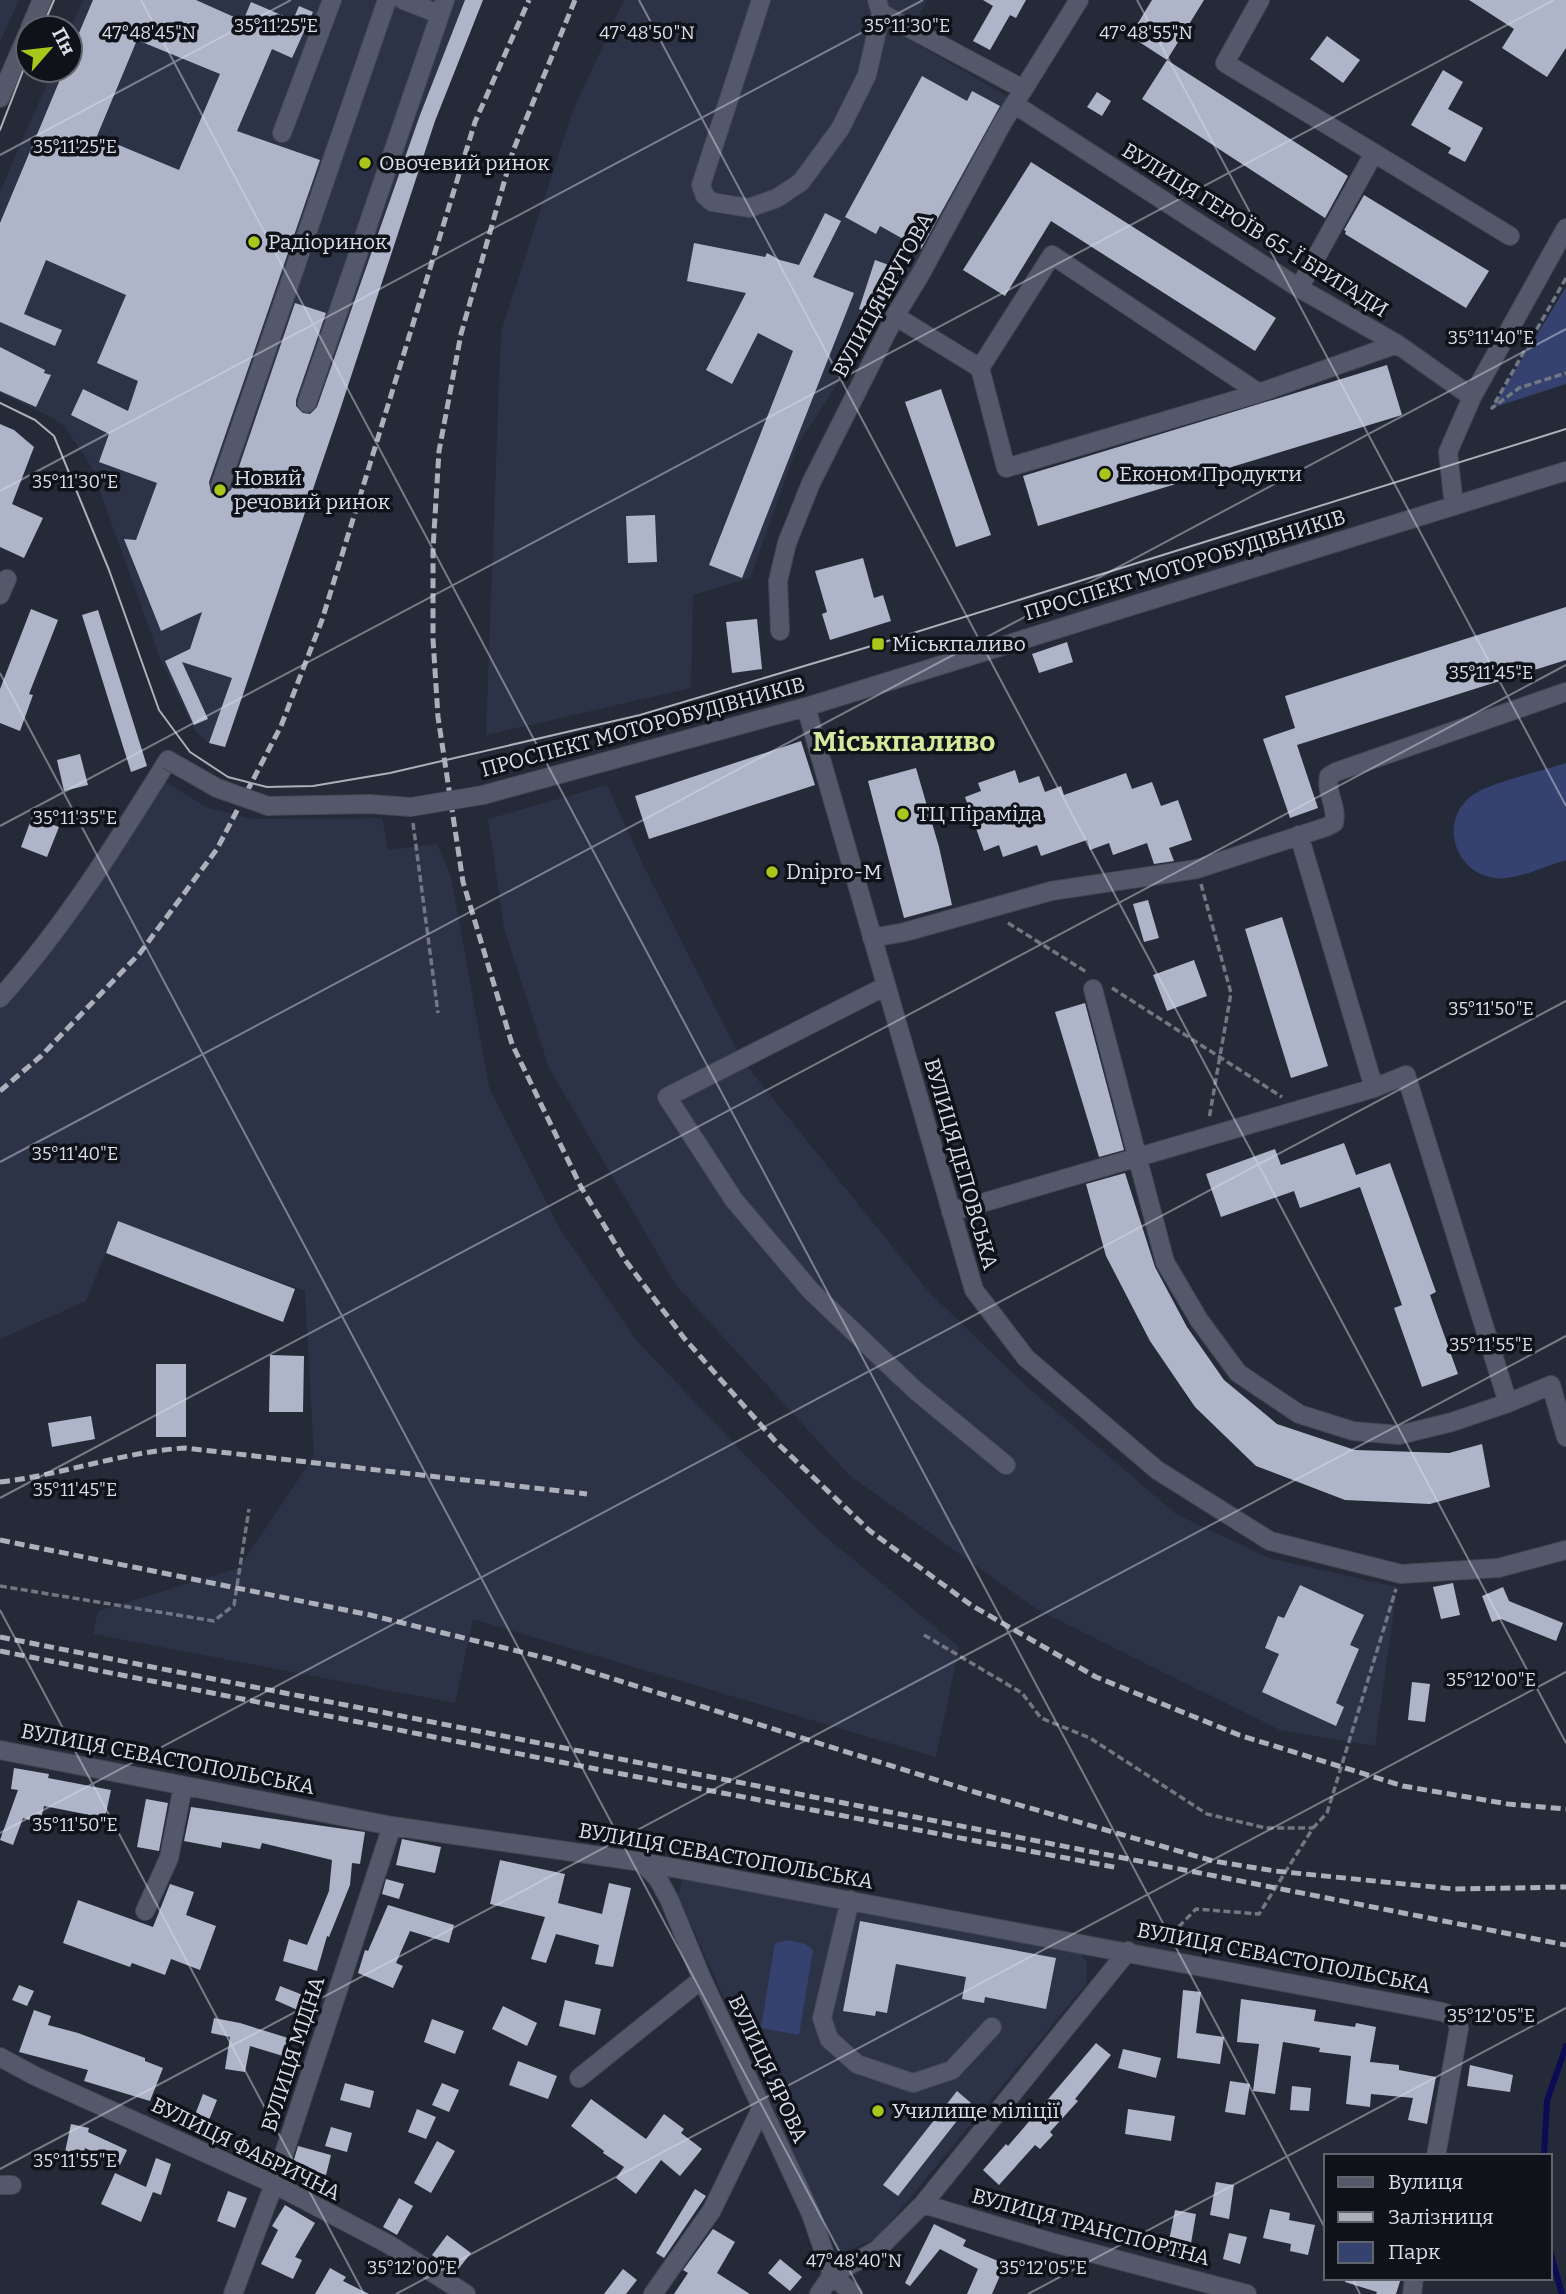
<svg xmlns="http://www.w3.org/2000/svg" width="1566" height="2294" font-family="Bitter,serif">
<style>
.built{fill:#2d3347}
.green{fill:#35416e}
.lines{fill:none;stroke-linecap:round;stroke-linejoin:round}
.stream{stroke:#0b0c54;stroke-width:6}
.building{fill:#aeb5c8;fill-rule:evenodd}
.minor-casing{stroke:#434753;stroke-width:20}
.path{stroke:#727783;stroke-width:3.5;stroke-dasharray:7 3.5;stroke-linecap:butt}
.minor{stroke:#53596a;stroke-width:18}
.tram{stroke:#abb0bb;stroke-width:2}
.rail{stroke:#abb0bb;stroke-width:5;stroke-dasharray:10 5;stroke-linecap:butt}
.minor-bridge-casing{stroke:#434753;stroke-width:20;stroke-linecap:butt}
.minor-bridge{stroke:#53596a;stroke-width:18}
.ticks{fill:none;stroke:#dadee8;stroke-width:2;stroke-opacity:0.45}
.poi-dot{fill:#a9c71b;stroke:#101219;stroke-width:2.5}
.labels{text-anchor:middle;stroke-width:7;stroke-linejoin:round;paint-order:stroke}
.poi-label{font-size:21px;fill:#dadee8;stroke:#101219;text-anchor:start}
.street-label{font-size:21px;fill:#dadee8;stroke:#101219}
.district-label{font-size:28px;font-weight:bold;fill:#d5e99d;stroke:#101219}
.ticks-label{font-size:18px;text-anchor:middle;fill:#dadee8;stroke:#101219;stroke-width:7;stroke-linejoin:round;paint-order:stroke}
</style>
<rect width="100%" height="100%" fill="#252a38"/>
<path class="built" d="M0,0H19L0,42Z
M83,0H483L435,121L341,407L225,747L209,743L196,732L161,661L91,466L65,427L55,419L0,393V192L53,70H70V30Z
M624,0H927L918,18L895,31L1008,97L915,265L798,444L750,578L693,595L691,688L486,735L501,332L572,113Z
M164,781L208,808L252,819L382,818L388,850L437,844L451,877L489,1087L560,1229L637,1341L728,1437L820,1532L959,1647L936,1757L473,1619L455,1703L93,1634L98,1611L239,1568L314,1456L305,1291L118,1222L86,1301L0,1339V1005Z
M607,785L645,869L741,1059L929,1292L1024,1384L1176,1514L1269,1558L1397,1587L1375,1746L1280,1730L1038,1610L849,1475L676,1285L549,1068L504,928L488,819Z
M683,1878L1078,1949L1087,1963L1086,1984L877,2238L839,2254L678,1896Z"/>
<path class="green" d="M1566,287V384L1492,408Z
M1566,763V860C1545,866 1516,881 1494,878C1455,873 1439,822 1470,797C1486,783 1543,771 1566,763Z
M789,1940L805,1944L813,1950L799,2035L761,2028L775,1943Z"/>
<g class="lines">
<path class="stream" d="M1544,2156L1547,2101L1566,2046
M1550,2251L1562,2294"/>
</g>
<path class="building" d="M93,0H196L243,21L251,2L293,20L299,6L313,12L292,58L272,49L237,131L320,160L209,482L211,493L221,497L231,490L295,303L326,313L296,400V406L303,413L310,414L317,407L420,115L465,0H483L435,121L339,413L225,747L209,743L232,678L182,662L208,719L194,725L165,661L190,649L202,612L161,631L124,539L136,540L157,483L99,462L109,434L71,415L83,389L128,411L138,381L97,363L126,295L46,260L24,314L62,330L55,346L0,322V223L64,70H70V54ZM137,40L220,74L179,170L97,136Z
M983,0H1026L1016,18L1010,15L990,50L973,41L993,6Z
M1152,0H1204L1167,60L1130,36Z
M1469,0H1566V48L1547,77L1502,48L1514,29Z
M1327,36L1360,60L1343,83L1310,59Z
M1167,60L1348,176L1325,218L1142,99Z
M1443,70L1463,82L1448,109L1483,128L1465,162L1448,153L1451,148L1411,125Z
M922,76L967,101L972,91L1000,106L921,249L880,226L876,234L845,217Z
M1097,92L1111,101L1102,116L1087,107Z
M1031,162L1276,318L1255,351L1051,221L1005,296L963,270Z
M1364,195L1489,271L1466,308L1345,234L1346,231L1344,230Z
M825,213L841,221L813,277L854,293L742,578L709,565L793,351L758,333L732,384L706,370L746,293L687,281L694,243L765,257L767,253L780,260L799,265Z
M875,260L900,269L882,317L859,309Z
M0,347L45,370L44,373L51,375L36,407L0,391Z
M1387,365L1402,415L1038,526L1023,476Z
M941,389L991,535L956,547L905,402Z
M0,424L14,430L34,447L12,504L43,518L24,558L0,547Z
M655,515L657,562L628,563L626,516Z
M863,558L874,598L883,595L891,621L830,640L822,614L827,612L815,571Z
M1566,607V660L1297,745L1318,808L1290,818L1263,739L1295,728L1285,696Z
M31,609L58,620L29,694L33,695L20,731L0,723V689Z
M98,610L147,766L131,772L82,615Z
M757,619L762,669L732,673L726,622Z
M1067,642L1073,662L1039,673L1032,654Z
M801,741L815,785L649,839L635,796Z
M80,754L88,785L64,791L57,760Z
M916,768L939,847L952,905L904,918L868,781Z
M1015,770L1019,783L1039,776L1045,792L1061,786L1064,795L1126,773L1132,789L1152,782L1161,806L1178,800L1192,840L1169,848L1174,861L1154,864L1147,843L1113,855L1109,843L1090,850L1087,840L1041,856L1037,845L1003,857L999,845L984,851L965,797L981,791L978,783Z
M32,817L59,827L47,857L21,847Z
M1148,900L1159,938L1144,942L1133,904Z
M1282,917L1328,1066L1291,1078L1245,929Z
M1194,960L1207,996L1167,1011L1153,975Z
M1085,1003L1124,1150L1099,1157L1055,1012Z
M1344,1143L1356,1175L1390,1163L1436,1292L1430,1295L1458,1374L1422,1387L1394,1308L1402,1305L1360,1187L1300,1208L1294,1191L1221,1217L1206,1174L1275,1149L1281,1165Z
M1125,1173L1155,1267L1187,1327L1224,1380L1277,1424L1355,1450L1449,1453L1482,1444L1490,1487L1430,1504L1345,1500L1256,1466L1195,1407L1150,1341L1106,1256L1086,1184Z
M118,1221L295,1289L283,1322L106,1253Z
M270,1355L304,1356L303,1412H269Z
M156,1364H186V1437H156Z
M91,1416L95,1439L52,1447L48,1423Z
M1453,1583L1460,1615L1441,1619L1433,1587Z
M1300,1585L1364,1615L1350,1645L1359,1649L1336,1703L1344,1707L1336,1726L1262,1692L1279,1654L1265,1648L1278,1616L1284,1618Z
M1503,1587L1509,1601L1563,1623L1556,1641L1501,1619L1492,1622L1482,1596Z
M1412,1682L1430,1684L1425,1722L1408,1720Z
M14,1768L49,1774L48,1778L111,1790L105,1818L44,1806L40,1823L23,1818L13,1845L0,1840L18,1790L11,1789Z
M146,1799L168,1803L159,1851L137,1847Z
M191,1807L365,1832L360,1864L352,1863L350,1885L329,1937L327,1936L317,1971L283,1961L289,1939L307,1945L329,1891L332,1860L262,1843L260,1849L222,1842L221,1848L184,1841Z
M402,1839L441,1847L435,1873L396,1865Z
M500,1860L565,1874L558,1903L602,1914L609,1883L631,1888L613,1967L595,1964L599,1945L556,1934L546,1963L531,1959L545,1917L490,1904Z
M386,1879L404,1884L399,1899L382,1894Z
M170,1884L194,1892L186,1915L216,1926L200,1970L171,1959L165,1975L132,1963L130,1967L63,1943L78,1900L153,1927Z
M388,1905L454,1925L449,1943L410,1931L396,1963L403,1966L393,1988L358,1973L365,1950L368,1951Z
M860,1921L1056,1958L1046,2009L985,1997L984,2003L962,1999L966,1977L896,1964L887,2013L876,2011L875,2016L843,2011Z
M19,1985L34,1991L27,2006L12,2000Z
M280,1986L308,1997L302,2012L275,2000Z
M1183,1990L1201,1992L1196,2033L1224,2037L1220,2064L1177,2058Z
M1241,1999L1316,2010L1314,2021L1355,2027L1356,2023L1376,2027L1370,2062L1399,2065V2070L1436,2077L1427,2124L1408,2120L1413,2098L1371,2094L1370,2107L1346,2104L1351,2056L1319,2052L1320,2048L1283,2042L1275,2094L1253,2091L1259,2044L1237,2042Z
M565,2000L601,2009L595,2035L559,2026Z
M503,2006L537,2023L527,2046L492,2029Z
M34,2010L51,2016L48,2025L78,2033L145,2058V2061L163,2068L150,2101L84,2081L88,2070L19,2052Z
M214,2018L240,2023L288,2038L283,2056L250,2046L245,2072L225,2069L230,2037L211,2033Z
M432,2019L464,2031L455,2054L424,2042Z
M1096,2043L1111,2055L1075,2099L1078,2101L1050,2132L1053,2135L1040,2149L1035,2145L999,2185L983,2170L1006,2144L1008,2146Z
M1123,2049L1161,2058L1156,2078L1118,2068Z
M518,2061L557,2076L548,2099L509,2085Z
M1470,2065L1513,2075L1510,2092L1467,2086Z
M1230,2081L1250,2084L1245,2115L1225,2112Z
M345,2083L374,2091L370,2108L340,2100Z
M442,2083L459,2090L449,2112L432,2105Z
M1292,2086L1311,2088L1309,2111L1290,2110Z
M957,2091L971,2103L898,2196L883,2185Z
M203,2094L217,2100L207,2125L193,2120Z
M591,2099L646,2139L664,2114L684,2129L681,2133L702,2149L680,2176L661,2160L636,2194L616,2178L624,2167L603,2153L604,2151L571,2126Z
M417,2109L436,2117L426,2139L408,2132Z
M1128,2109L1175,2116L1171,2141L1125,2134Z
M71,2124L89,2128L88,2132L127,2150L120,2165L85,2148L83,2156L65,2152Z
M331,2127L352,2133L347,2152L325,2146Z
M437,2141L455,2151L431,2193L414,2183Z
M298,2146L331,2155L326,2175L292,2166Z
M156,2158L171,2164L161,2195L153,2192L141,2222L101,2204L115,2173L146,2187Z
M1216,2182L1234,2185L1229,2219L1210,2215Z
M695,2189L706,2196L664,2258L656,2253Z
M228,2191L247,2198L235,2228L217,2221Z
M399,2198L413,2206L397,2235L383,2227Z
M285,2205L315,2223L295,2257L302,2260L293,2279L261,2264L278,2230L272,2226Z
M1270,2209L1290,2213L1289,2220L1315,2225L1308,2255L1290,2251L1291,2244L1263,2238Z
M1175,2210L1196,2214L1189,2255L1167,2251Z
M934,2224L966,2240L963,2246L1005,2264L992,2294H967L978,2269L940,2249L910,2286L905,2283Z
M713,2229L735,2242L717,2273L750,2294H674L688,2273L683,2270Z
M1229,2233L1247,2237L1240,2264L1223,2259Z
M447,2235L471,2253L456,2272L432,2255Z
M780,2259L802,2277L790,2291L768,2273Z
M330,2268L346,2277L343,2281L369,2294H315Z
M623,2269L637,2280L626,2294H604Z
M1346,2278H1401L1396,2294H1376L1377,2292L1345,2282Z"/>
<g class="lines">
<g class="minor-casing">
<path id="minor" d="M403,0L439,14
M761,0L701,185L705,196L712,202L749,208L777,198L801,182L840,129L867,75L881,13L877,0
M1260,0L1225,63L1374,153L1299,288
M881,13L1023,89
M30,28L42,0
M0,98L28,33
M1014,104L1299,288L1397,344L1472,397
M282,133L332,0
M1374,153L1510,236
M895,316L980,368L1006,468L1259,393L1397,344
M980,368L1052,255L1259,393
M307,403L445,0
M220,486L387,0
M1454,506L1448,452L1472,397L1566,228
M0,595L7,579
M780,631L778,581L787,543L811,483L895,316L920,275L1003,122L1079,0
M806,707L974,1290L1026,1358L1157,1470L1270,1541L1401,1574L1498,1568L1566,1550
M483,795L806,707L1566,471
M1299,835L1374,1088L1406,1075L1508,1403L1551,1385L1566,1437
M872,938L905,932L1051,891L1197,869L1326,827L1334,823C1338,807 1325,792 1329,776L1336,772L1566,692
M886,986L667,1097L734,1200L811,1291L915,1390L1006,1465
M1093,989L1165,1262L1199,1320L1238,1373L1299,1414L1353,1431L1399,1435L1452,1422L1508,1403
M0,998C65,926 117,842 168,760
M951,1212L1374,1088
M0,1750L392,1826L642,1862L1443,2012L1455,2017L1459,2028L1436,2156
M642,1862L658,1879L669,1899L702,1979L811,2214L832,2275L853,2294
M850,1900L822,2018L829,2039L857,2064L913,2083L952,2070L992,2027
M145,1911L169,1858L183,1786
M0,2057L35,2076L274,2184L388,2244L466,2294
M579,2078L702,1979
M0,2185H12
M923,2204L1054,2243L1247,2294
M233,2294L274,2184L392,1826
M653,2294L712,2210L761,2109
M819,2294L832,2275L877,2250L923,2204L1128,1951
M1412,2294L1414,2278"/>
</g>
<path class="path" d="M1566,278L1492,408L1519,388L1566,373
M413,823L438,1013
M1201,884L1231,993L1209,1119
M1008,923L1088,973
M1112,988L1282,1097
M0,1586L214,1621L234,1605L249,1509
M924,1635L1022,1693L1041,1718L1090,1738L1207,1814L1266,1828H1313
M1164,1942L1196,1909L1259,1914L1313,1828L1327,1813L1396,1589"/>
<use href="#minor" class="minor"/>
<path class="tram" d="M42,28L54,0
M0,130L28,58
M0,403L35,420L54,436L109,570L159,710L190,752L228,777L267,787L313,786L390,773L640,715L878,644L1566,429"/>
<path class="rail" d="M575,0L513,151L461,334L439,451L433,549V639L438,717L463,882L512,1044L581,1187L625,1260L684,1338L776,1442L870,1531L971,1605L1096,1677L1239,1735L1403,1786L1508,1804L1566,1809
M0,1091L41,1056L140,953L217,849L281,726L322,620L475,122L529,0
M0,1482C62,1475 122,1452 185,1448L587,1494
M0,1540L370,1615L550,1659L978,1793L1213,1861L1275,1871L1454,1889L1566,1887
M0,1637L1566,1945
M0,1651L601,1770L1119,1868"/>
<g class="minor-bridge-casing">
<path id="minor-bridge" d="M168,760L217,788L268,806L369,804L411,807L483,795"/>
</g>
<use href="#minor-bridge" class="minor-bridge"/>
</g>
<path class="ticks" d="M141,0L1326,2230M639,0L1566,1743M1137,0L1566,806M0,155L291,0M0,491L923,0M0,673L862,2294M0,826L1554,0M0,1162L1566,329M0,1498L1566,665M0,1610L364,2294M0,1833L1566,1001M0,2169L1566,1336M1352,2278L1360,2294M396,2294L1566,1672M1028,2294L1566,2008"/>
<g class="poi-dot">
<circle cx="365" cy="163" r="7"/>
<circle cx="254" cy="242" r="7"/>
<circle cx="1105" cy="474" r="7"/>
<circle cx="220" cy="490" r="7"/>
<rect x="871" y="637" width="14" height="14" rx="3.5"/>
<circle cx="903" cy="814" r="7"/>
<circle cx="772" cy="872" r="7"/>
<circle cx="878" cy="2111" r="7"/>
</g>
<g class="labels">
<g class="poi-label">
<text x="379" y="170">Овочевий ринок</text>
<text x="268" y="249">Радіоринок</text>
<text x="1119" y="481">Економ Продукти</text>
<text x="234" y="485">Новий<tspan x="234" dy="24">речовий ринок</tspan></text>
<text x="892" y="651">Міськпаливо</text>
<text x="917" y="821">ТЦ Піраміда</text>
<text x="786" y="879">Dnipro-M</text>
<text x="892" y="2118">Училище міліції</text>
</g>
<g class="street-label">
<text transform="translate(1255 230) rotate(32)" y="7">ВУЛИЦЯ ГЕРОЇВ 65-Ї БРИГАДИ</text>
<text transform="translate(883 295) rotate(-61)" y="7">ВУЛИЦЯ КРУГОВА</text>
<text transform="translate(1185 565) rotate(-17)" y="7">ПРОСПЕКТ МОТОРОБУДІВНИКІВ</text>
<text transform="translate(643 727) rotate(-15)" y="7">ПРОСПЕКТ МОТОРОБУДІВНИКІВ</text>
<text transform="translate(961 1164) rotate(74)" y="7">ВУЛИЦЯ ДЕПОВСЬКА</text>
<text transform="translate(168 1759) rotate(11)" y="7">ВУЛИЦЯ СЕВАСТОПОЛЬСЬКА</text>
<text transform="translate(726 1856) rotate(10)" y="7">ВУЛИЦЯ СЕВАСТОПОЛЬСЬКА</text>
<text transform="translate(1284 1958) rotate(11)" y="7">ВУЛИЦЯ СЕВАСТОПОЛЬСЬКА</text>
<text transform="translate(293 2054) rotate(-72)" y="7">ВУЛИЦЯ МІДНА</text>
<text transform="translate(768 2069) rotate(65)" y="7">ВУЛИЦЯ ЯРОВА</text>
<text transform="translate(246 2149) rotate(26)" y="7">ВУЛИЦЯ ФАБРИЧНА</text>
<text transform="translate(1091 2227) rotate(15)" y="7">ВУЛИЦЯ ТРАНСПОРТНА</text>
</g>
<g class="district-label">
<text x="904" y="751">Міськпаливо</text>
</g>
</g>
<g class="ticks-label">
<text x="276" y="32">35°11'25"E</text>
<text x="907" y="32">35°11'30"E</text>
<text x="149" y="39">47°48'45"N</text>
<text x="647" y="39">47°48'50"N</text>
<text x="1146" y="39">47°48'55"N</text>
<text x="75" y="153">35°11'25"E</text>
<text x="1491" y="344">35°11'40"E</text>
<text x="75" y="488">35°11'30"E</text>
<text x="1491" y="679">35°11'45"E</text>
<text x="75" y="824">35°11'35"E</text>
<text x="1491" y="1015">35°11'50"E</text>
<text x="75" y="1160">35°11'40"E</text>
<text x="1491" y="1351">35°11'55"E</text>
<text x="75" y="1496">35°11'45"E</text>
<text x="1491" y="1686">35°12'00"E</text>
<text x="75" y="1831">35°11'50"E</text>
<text x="1491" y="2022">35°12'05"E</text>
<text x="75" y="2167">35°11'55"E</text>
<text x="854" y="2267">47°48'40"N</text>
<text x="412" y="2274">35°12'00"E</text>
<text x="1043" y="2274">35°12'05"E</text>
</g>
<rect x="1324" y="2154" width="228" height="126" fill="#101219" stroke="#61646c" stroke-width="2"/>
<rect x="1338" y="2177" width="35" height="10" fill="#53596a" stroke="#61646c" stroke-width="2"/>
<text x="1388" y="2189" font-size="21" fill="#dadee8">Вулиця</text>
<rect x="1338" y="2212" width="35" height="10" fill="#abb0bb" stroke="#61646c" stroke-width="2"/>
<text x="1388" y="2224" font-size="21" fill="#dadee8">Залізниця</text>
<rect x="1338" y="2242" width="35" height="21" fill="#35416e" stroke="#61646c" stroke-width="2"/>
<text x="1388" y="2259" font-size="21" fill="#dadee8">Парк</text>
<g transform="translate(49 49) rotate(62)"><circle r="33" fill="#101219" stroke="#61646c" stroke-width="2"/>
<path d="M0-5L12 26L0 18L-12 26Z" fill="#a9c71b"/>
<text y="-10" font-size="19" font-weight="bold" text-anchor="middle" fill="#dadee8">Пн</text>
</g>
</svg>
